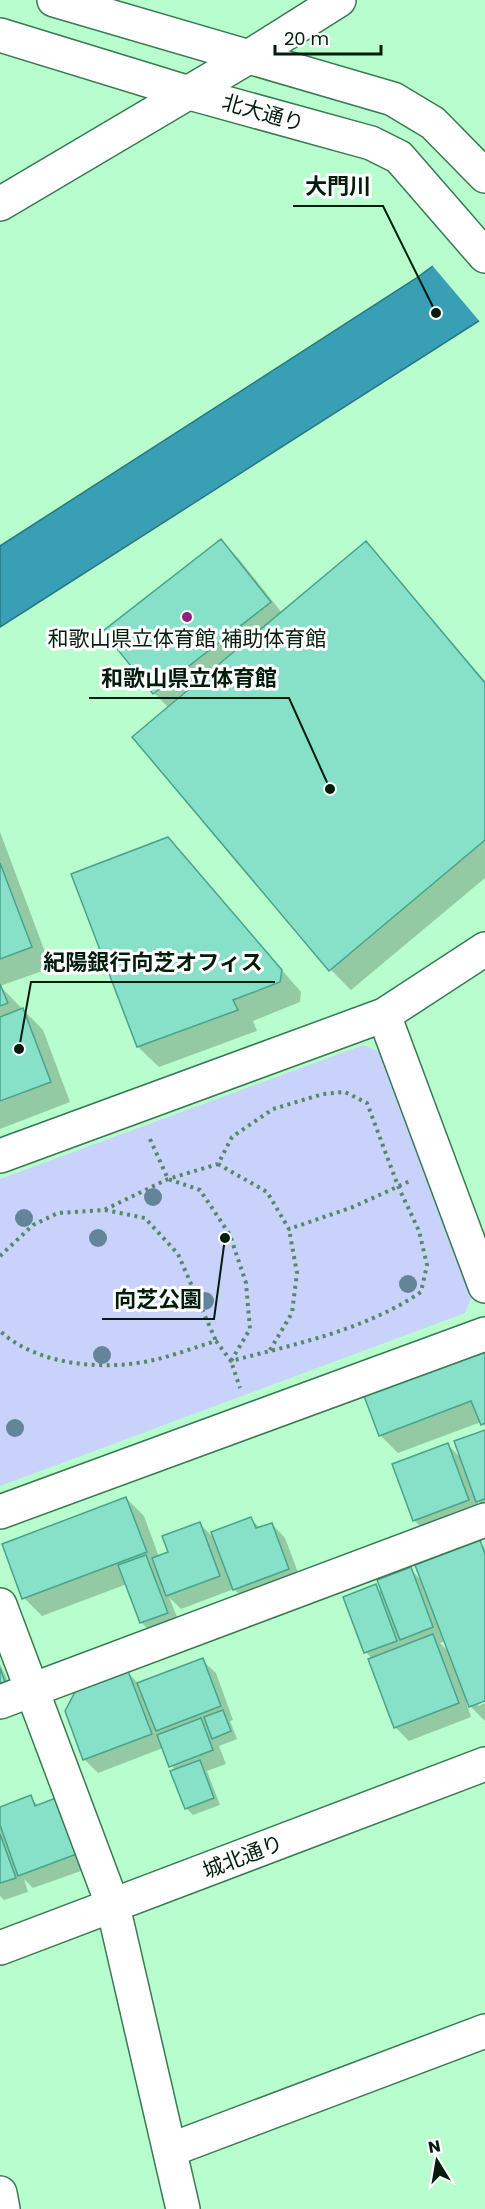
<svg xmlns="http://www.w3.org/2000/svg" width="485" height="2209" font-family="Poppins,'Noto Sans JP',sans-serif">
<style>
.green{fill:#c8d2fb}
.water{fill:#389fb4;stroke:#287882;stroke-width:1.5}
.pier{fill:#b8fdcd}
.shadow{fill:#0003;fill-rule:evenodd}
.building{fill:#87e1c8;stroke:#49a38c;stroke-width:1.5}
.lines{fill:none;stroke-linecap:round;stroke-linejoin:round}
.minor-casing{stroke:#387a51;stroke-width:36}
.path{stroke:#588768;stroke-width:4;stroke-dasharray:3 4.5;stroke-linecap:butt}
.minor{stroke:#fff;stroke-width:33}
.tree{fill:#648599}
.poi-dot{fill:#8f2081;stroke:#fff;stroke-width:2}
.labels{text-anchor:middle;stroke-width:6;stroke-linejoin:round;paint-order:stroke}
.street-label{font-size:21px;fill:#021d0c;stroke:#fff}
.poi-label{font-size:21px;fill:#021d0c;stroke:#fff}
.leader{fill:none;stroke:#021d0c;stroke-width:2}
.callout-dot{fill:#021d0c;stroke:#fff;stroke-width:2}
.callout-label{font-size:22px;text-anchor:middle;font-weight:bold;fill:#021d0c;stroke:#fff;stroke-width:6;stroke-linejoin:round;paint-order:stroke}
</style>
<rect width="100%" height="100%" fill="#b8fdcd"/>
<path class="green" d="M363,1045L380,1052L472,1296L465,1313L0,1486V1179Z"/>
<path class="water" d="M485,228V317L0,627V546L415,279Z"/>
<path class="pier" d="M485,225V320L481,323L431,264Z"/>
<path class="shadow" d="M221,541L239,559L282,613L366,543L485,681V878L351,990L331,970L134,737L169,708L154,693Z
M0,832L51,968L0,986Z
M168,839L301,992L300,1002L253,1021L257,1031L159,1067L138,1047Z
M0,986L43,1030L70,1102L0,1129Z
M485,1356V1427L481,1422L398,1453L380,1435Z
M485,1431V1508L477,1500L482,1513L428,1534L414,1520L448,1445L462,1459Z
M126,1498L144,1516L159,1557L170,1553L199,1523L215,1539L250,1518L260,1528L272,1524L285,1538L302,1583L248,1603L234,1589L181,1609L169,1597L181,1627L155,1636L142,1623L127,1584L42,1616L24,1598Z
M480,1542L485,1548V1700L478,1702V1706L485,1703V1721L466,1702L471,1717L409,1741L395,1727L372,1659L366,1652L375,1586L385,1596L410,1569L422,1581ZM445,1641L450,1653L440,1643Z
M202,1660L216,1673L233,1720L230,1721L237,1739L219,1746L226,1764L207,1771L220,1805L193,1815L186,1808L175,1771L163,1748L98,1773L84,1759L128,1673L139,1684Z
M0,1664L12,1690L0,1694Z
M30,1797L95,1866L33,1888L24,1879L28,1892L4,1900L0,1896V1809Z"/>
<path class="building" d="M221,539L271,602L153,694L103,631Z
M366,541L485,683V840L329,971L132,737Z
M168,837L282,970L280,982L233,1000L238,1010L137,1047L71,874Z
M0,863L32,947L0,959Z
M0,984L8,1003L0,1006Z
M23,1008L51,1082L0,1101V1017Z
M481,1352L485,1354V1423L481,1425L471,1401L379,1436L364,1396Z
M485,1430V1499L476,1502L454,1441Z
M448,1443L469,1500L413,1521L392,1464Z
M126,1497L147,1552L22,1599L2,1544Z
M251,1517L256,1528L272,1523L289,1569L233,1590L211,1532Z
M200,1522L220,1576L166,1596L152,1558L168,1552L162,1536Z
M480,1540L485,1554V1701L469,1707L415,1565Z
M146,1555L168,1613L140,1623L118,1565Z
M411,1567L433,1627L400,1640L377,1580Z
M376,1584L397,1641L364,1653L343,1597Z
M433,1634L459,1703L394,1728L368,1659Z
M203,1658L221,1706L156,1731L137,1683Z
M0,1668L5,1682L0,1684Z
M128,1671L152,1734L83,1760L65,1711L75,1692Z
M223,1710L231,1731L212,1739L204,1717Z
M201,1718L213,1750L169,1767L157,1735Z
M200,1760L214,1798L185,1809L170,1771Z
M31,1795L35,1806L61,1796L82,1852L18,1876L0,1825V1807Z
M0,1834L16,1878L0,1883Z"/>
<g class="lines">
<g class="minor-casing">
<path id="minor" d="M54,0L393,99L433,123L485,176
M0,35L186,92L371,143L399,157L485,256
M0,204L247,58L339,0
M384,1015L485,1286
M0,1156L384,1015L485,949
M0,1512L485,1334
M0,1605L113,1906L183,2209
M0,1702L485,1520
M0,1948L485,1764
M170,2150L485,2031
M0,2193L3,2209"/>
</g>
<path class="path" d="M150,1139L168,1179L200,1190L230,1235L246,1283L250,1329L231,1361L240,1388
M218,1164L267,1192L289,1229L353,1207L410,1181
M105,1210L145,1218L178,1254L216,1341
M0,1256L33,1225L58,1213L104,1210L168,1179L218,1164L232,1137L273,1109L323,1094L345,1092L367,1103L398,1186L419,1231L427,1265L421,1292C365,1330 296,1344 231,1361L216,1341C196,1347 175,1355 154,1360C105,1371 38,1366 0,1331
M270,1350L292,1313L297,1273L289,1229"/>
<use href="#minor" class="minor"/>
</g>
<g class="tree">
<circle cx="153" cy="1197" r="9"/>
<circle cx="24" cy="1218" r="9"/>
<circle cx="98" cy="1238" r="9"/>
<circle cx="408" cy="1284" r="9"/>
<circle cx="205" cy="1301" r="9"/>
<circle cx="102" cy="1355" r="9"/>
<circle cx="15" cy="1428" r="9"/>
</g>
<circle class="poi-dot" cx="187" cy="617" r="6"/>
<g class="labels">
<g class="street-label">
<text transform="translate(263 113) rotate(16)" y="7">北大通り</text>
<text transform="translate(243 1857) rotate(-21)" y="7">城北通り</text>
</g>
<g class="poi-label">
<text x="187" y="646">和歌山県立体育館 補助体育館</text>
</g>
</g>
<path class="leader" d="M436 313L383 206H293M330 789L289 698H89M19 1049L31 982H275M225 1238L214 1319H102"/>
<g class="callout-dot">
<circle cx="436" cy="313" r="6"/>
<circle cx="330" cy="789" r="6"/>
<circle cx="19" cy="1049" r="6"/>
<circle cx="225" cy="1238" r="6"/>
</g>
<g class="callout-label">
<text x="338" y="194">大門川</text>
<text x="189" y="686">和歌山県立体育館</text>
<text x="153" y="970">紀陽銀行向芝オフィス</text>
<text x="158" y="1307">向芝公園</text>
</g>
<g transform="translate(437 2161) rotate(349)" stroke="#ffffff" stroke-width="4.5" paint-order="stroke">
<path d="M0-4.5L10 22L0 15L-10 22Z" fill="#021d0c"/>
<text y="-9" font-size="16" font-weight="bold" text-anchor="middle" fill="#021d0c">N</text>
</g>
<path d="M275 45v9h106v-9" fill="none" stroke="#021d0c" stroke-width="3"/>
<text x="284" y="45" font-size="18" fill="#021d0c" stroke="#ffffff" stroke-width="4.5" paint-order="stroke">20 m</text>
</svg>
